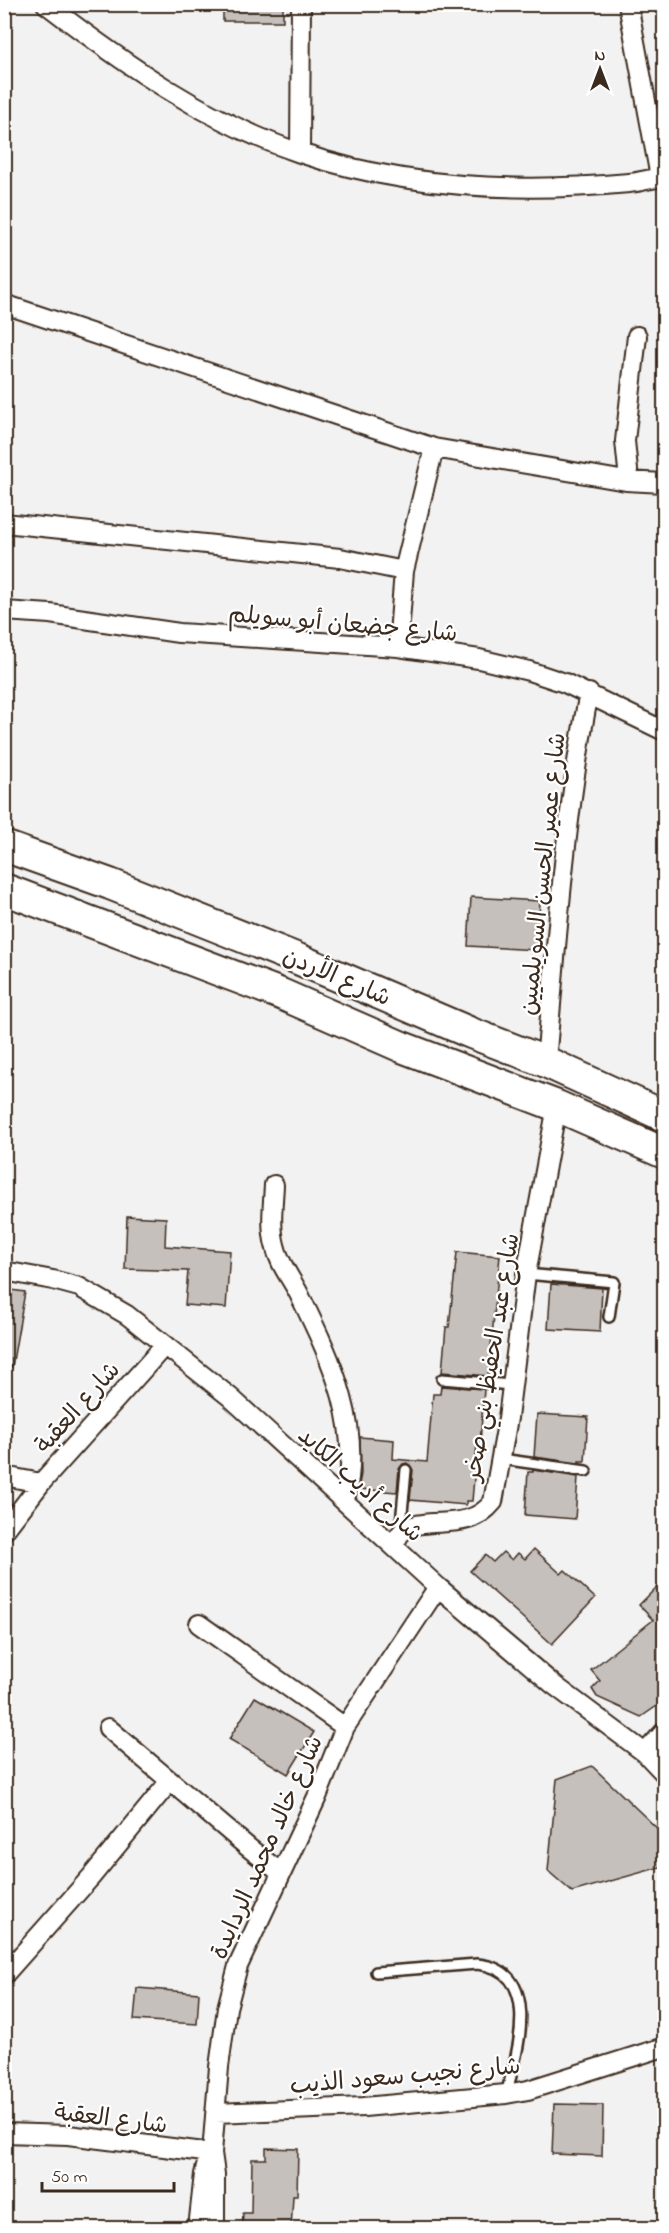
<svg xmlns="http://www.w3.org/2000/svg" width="669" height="2233" font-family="'Indie Flower','Playpen Sans Arabic',sans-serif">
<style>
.building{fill:#c6c0bd;stroke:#3b2a1e;stroke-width:1.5}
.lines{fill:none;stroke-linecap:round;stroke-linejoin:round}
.service-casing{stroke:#3b2a1e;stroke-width:14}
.minor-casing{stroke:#3b2a1e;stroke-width:22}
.tertiary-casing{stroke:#3b2a1e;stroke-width:27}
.trunk-casing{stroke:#3b2a1e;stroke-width:34}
.service{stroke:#fff;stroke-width:9}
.minor{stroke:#fff;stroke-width:18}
.tertiary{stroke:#fff;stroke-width:22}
.trunk{stroke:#fff;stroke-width:30}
.labels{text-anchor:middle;stroke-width:4.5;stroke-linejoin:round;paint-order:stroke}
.street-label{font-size:24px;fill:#3b2a1e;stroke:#fff}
</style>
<rect width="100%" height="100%" fill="#f3f2f2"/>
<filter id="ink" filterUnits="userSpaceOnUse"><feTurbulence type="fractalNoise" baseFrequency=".0167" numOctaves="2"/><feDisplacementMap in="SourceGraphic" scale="12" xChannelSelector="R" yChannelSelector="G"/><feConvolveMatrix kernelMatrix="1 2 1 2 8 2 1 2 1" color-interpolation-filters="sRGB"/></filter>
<g filter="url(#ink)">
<path class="building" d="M223,4H283V21H223Z
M471,897L540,901L537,950L468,946Z
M127,1216L166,1218L165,1246L230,1251L226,1308L185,1305L188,1271L125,1269Z
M457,1252L500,1256L488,1376L442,1372L446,1327H449Z
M551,1284L602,1288L600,1332L548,1329Z
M4,1289L25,1292L12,1367L4,1366Z
M441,1386L484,1389L480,1444H477L472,1501H466V1505L410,1500L413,1470L407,1463L403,1464L399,1469L397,1492L358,1489L361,1474L360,1437L394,1440L393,1459L427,1462L433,1394H440Z
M537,1414L588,1417L585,1461H579V1463L534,1457Z
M533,1470L578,1477L575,1519L525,1515L528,1472H533Z
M534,1549L561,1574L565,1570L595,1598L552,1644L470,1571L485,1555L493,1562L503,1552L512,1560L518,1553L525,1559Z
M664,1580V1701L641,1717L597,1697L592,1689L600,1681L591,1670L653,1620L639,1605Z
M255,1697L314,1732L288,1774L229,1739Z
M592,1766L664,1835V1866L572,1892L548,1871L557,1779Z
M137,1988L199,1993L197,2024L134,2020Z
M554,2104L603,2105L602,2156L552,2154Z
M266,2148L298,2149L297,2196H293L291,2229H242L243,2213H251L252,2159H266Z"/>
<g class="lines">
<g class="service-casing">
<path id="service" d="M526,1274L614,1282L609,1317
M442,1379L511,1385
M501,1459L586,1471
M400,1534L406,1470
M376,1972L477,1964C543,1970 518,2052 506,2094"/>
</g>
<g class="minor-casing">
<path id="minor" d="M46,4C123,63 207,122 300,153C404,188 520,193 629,183C641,182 652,178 664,177
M628,4L660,177
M300,153L301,4
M4,304L434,448L626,481
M637,336L625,441L628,470L626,481L664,483
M4,523L340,558L404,571L398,647
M404,571L434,448
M4,611L50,614L179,633L398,647L479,659L529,671L565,683L664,731
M546,1062C557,939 565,814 589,693
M274,1185C273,1205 270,1226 275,1245C279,1265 293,1280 301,1298C333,1363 363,1428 345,1500
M4,1271L53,1280L79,1287L127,1315L230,1397L438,1587L554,1685L645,1753L664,1773
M4,1476L41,1483
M4,1531L41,1483L165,1345
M394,1546C396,1542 398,1536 401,1533C424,1512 466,1536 493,1502L508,1418L526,1274L557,1106
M199,1624L345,1727
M108,1728L249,1848L281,1873
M645,1753L664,1732
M4,1975L91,1877L170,1781
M216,2113L364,2107L506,2094L528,2090L664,2047
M4,2133L68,2135L212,2153
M198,2228L204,2174L208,2160
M215,2228V2174L212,2153L219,2067L227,2008L238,1966L317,1797L345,1727L438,1587"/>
</g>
<g class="tertiary-casing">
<path id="tertiary" d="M197,2228L198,2227"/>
</g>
<g class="trunk-casing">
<path id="trunk" d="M4,846L110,884L298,959L471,1033L546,1062L664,1116
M4,889L281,994L402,1047L557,1106L664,1153"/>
</g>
<use href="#service" class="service"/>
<use href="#minor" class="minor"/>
<use href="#tertiary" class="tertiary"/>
<use href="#trunk" class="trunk"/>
</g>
</g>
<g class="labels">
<g class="street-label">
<text transform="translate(343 623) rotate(5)" y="8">شارع جضعان أبو سويلم</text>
<text transform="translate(542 874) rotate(-84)" y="8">شارع عمير الحسن السويلميين</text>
<text transform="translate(337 976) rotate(23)" y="8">شارع الأردن</text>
<text transform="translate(491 1357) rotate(-81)" y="8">شارع عبد الحفيظ بني صخر</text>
<text transform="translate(77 1407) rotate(-48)" y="8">شارع العقبة</text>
<text transform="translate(361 1484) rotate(42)" y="8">شارع أديب الكايد</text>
<text transform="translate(266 1847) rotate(-66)" y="8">شارع خالد محمد الردايدة</text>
<text transform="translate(405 2075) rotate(-5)" y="8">شارع نجيب سعود الذيب</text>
<text transform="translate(111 2118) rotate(7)" y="8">شارع العقبة</text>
</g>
</g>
<rect width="669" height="2233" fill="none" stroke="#fff" stroke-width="24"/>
<rect x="12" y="12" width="645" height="2209" fill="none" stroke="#3b2a1e" stroke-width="2" filter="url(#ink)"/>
<g transform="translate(600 69)" stroke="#ffffff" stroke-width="4.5" paint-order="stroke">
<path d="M0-4.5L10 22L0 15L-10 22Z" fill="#3b2a1e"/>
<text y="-9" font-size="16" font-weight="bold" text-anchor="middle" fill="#3b2a1e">N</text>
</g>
<path d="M42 2182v9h132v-9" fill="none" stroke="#3b2a1e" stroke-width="3"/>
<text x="51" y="2182" font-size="18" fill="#3b2a1e" stroke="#ffffff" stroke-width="4.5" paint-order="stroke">50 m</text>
</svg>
